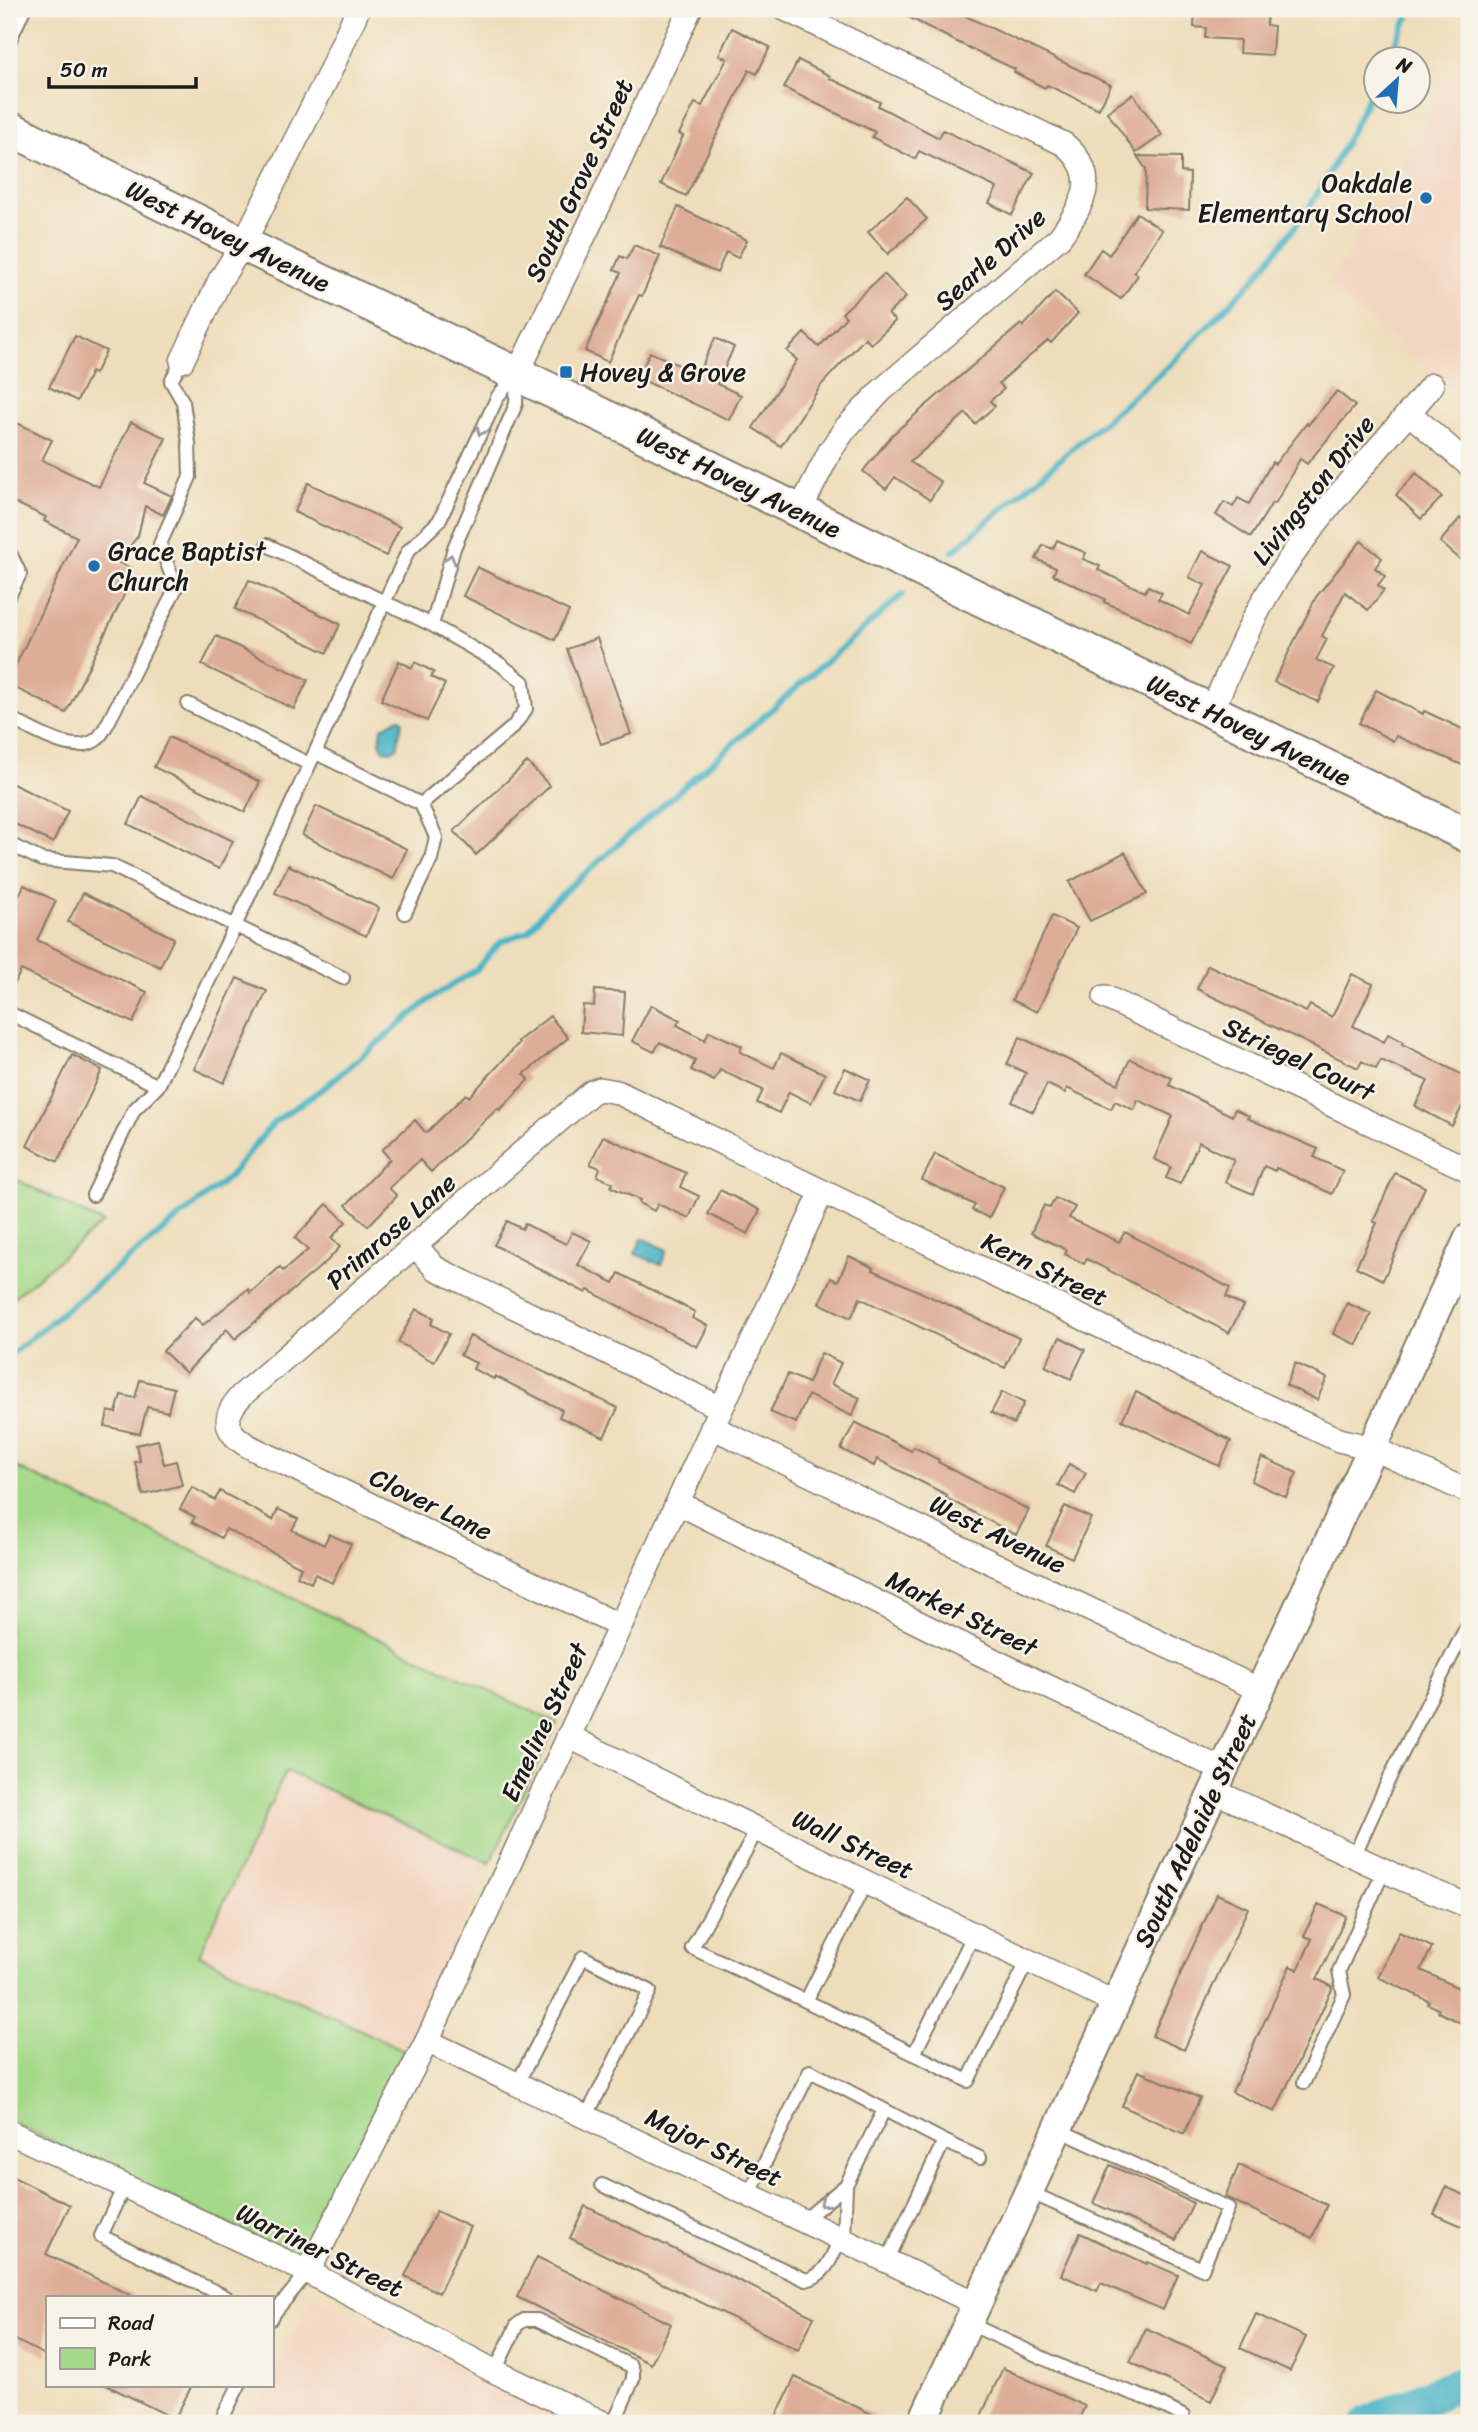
<svg xmlns="http://www.w3.org/2000/svg" width="1478" height="2432" font-family="Sriracha,sans-serif">
<style>
.built{fill:#f3d4bf}
.green{fill:#a4d989;stroke:#607a52;stroke-width:2}
.water{fill:#49b4c6;stroke:#326871;stroke-width:2}
.lines{fill:none;stroke-linecap:round;stroke-linejoin:round}
.stream{stroke:#49b4c6;stroke-width:6}
.river{stroke:#49b4c6;stroke-width:35}
.building{fill:#dead96}
.service-casing{stroke:#857c6b;stroke-width:16}
.minor-casing{stroke:#857c6b;stroke-width:26}
.tertiary-casing{stroke:#857c6b;stroke-width:32}
.secondary-casing{stroke:#857c6b;stroke-width:37}
.service{stroke:#fff;stroke-width:12}
.minor{stroke:#fff;stroke-width:23}
.tertiary{stroke:#fff;stroke-width:28}
.secondary{stroke:#fff;stroke-width:33}
.oneway{stroke:#999}
.poi-dot{fill:#1f6fb2;stroke:#f7f3e8;stroke-width:2.5}
.labels{text-anchor:middle;stroke-width:5;stroke-linejoin:round;paint-order:stroke}
.street-label{font-size:26px;fill:#1c1c1c;stroke:#f7f3e8}
.poi-label{font-size:26px;fill:#1c1c1c;stroke:#f7f3e8;text-anchor:start}
</style>
<rect width="100%" height="100%" fill="#f7f3e8"/>
<filter id="ink" filterUnits="userSpaceOnUse"><feTurbulence type="fractalNoise" baseFrequency=".0143" numOctaves="2"/><feDisplacementMap in="SourceGraphic" scale="14" xChannelSelector="R" yChannelSelector="G"/><feConvolveMatrix kernelMatrix="1 2 1 2 8 2 1 2 1" color-interpolation-filters="sRGB"/></filter>
<filter id="wash" filterUnits="userSpaceOnUse"><feTurbulence type="fractalNoise" baseFrequency=".00686" numOctaves="4" result="noise"/><feDisplacementMap in="SourceGraphic" scale="28" xChannelSelector="R" yChannelSelector="G"/><feGaussianBlur stdDeviation="1.57" result="paint"/><feColorMatrix in="noise" values="0 0 0 0 0 0 0 0 0 0 0 0 0 0 0 0 0 1.4 0 .05"/><feComposite in="paint" operator="in"/></filter>
<g filter="url(#wash)">
<rect width="100%" height="100%" fill="#eeddba"/>
<path class="built" d="M1469,28V367L1450,388L1327,284L1398,176L1436,102Z
M286,1771L490,1863L404,2050L199,1955Z
M314,2295L575,2423H250Z"/>
<path class="green" d="M9,1176L103,1223L9,1301Z
M9,1464L557,1723L490,1863L286,1771L199,1955L404,2050L308,2250L292,2255L9,2121Z"/>
<path class="water" d="M399,718L403,721C401,729 398,736 398,746L391,751L384,750L380,743L382,728Z
M642,1238L667,1250L661,1265L635,1254Z"/>
<g class="lines">
<path class="stream" d="M1387,60L1412,9
M953,551L1171,364L1255,278L1308,210L1344,146L1376,81
M9,1356L229,1177L274,1122L325,1087L429,1000L477,969L500,942L528,931L547,907L903,594"/>
<path class="river" d="M1369,2423L1448,2388L1469,2381"/>
</g>
<g id="blocks">
<path class="building" d="M893,9H951L1111,85L1099,109L1047,85L1045,88L1014,72L1015,69L959,43Z
M1195,9H1268L1266,25L1274,26L1272,55L1239,53L1240,40L1205,38L1206,28L1194,27Z
M732,28L770,47L757,74L749,70L686,196L661,184L683,136L679,134L695,103L702,106L727,59L719,55Z
M798,60L830,76L829,78L880,102L878,106L939,138L943,130L1034,173L1012,215L989,203L997,188L919,151L915,159L872,137L875,132L784,88Z
M1133,94L1162,135L1136,153L1107,112Z
M1137,156L1181,157V172L1190,173L1189,210L1145,208L1146,169Z
M907,197L927,219L888,254L868,232Z
M678,207L747,240L738,258L726,252L717,273L660,247Z
M1137,213L1162,230L1134,272L1138,275L1121,299L1084,274L1101,249L1109,255Z
M634,245L660,256L642,296L639,295L608,362L585,351L621,273L614,270L620,256L627,259Z
M884,274L906,297L888,314L895,321L871,344L865,338L822,384L781,446L753,428L797,360L787,351L804,333L819,347L846,317L842,313Z
M1055,292L1078,313L1051,343L1048,340L999,383L1004,389L990,401L995,406L975,424L966,413L910,462L941,482L930,500L895,477L886,489L863,471L893,434L1021,324L1023,327Z
M75,336L106,351L95,374L91,372L77,401L49,387Z
M715,338L734,347L717,384L741,395L729,420L638,378L650,352L698,374Z
M1337,391L1355,406L1307,464L1300,459L1275,504L1272,503L1251,537L1216,515L1224,502L1233,507L1238,498L1249,504L1272,462L1275,464L1307,423L1308,425Z
M9,419L52,440L42,460L99,487L131,422L166,438L144,483L172,496L163,515L145,506L138,536L117,562L131,568L125,578L131,581L66,713L9,685V679L77,537L44,521L46,517L9,500Z
M1416,473L1442,497L1421,519L1396,495Z
M308,483L400,527L386,556L294,512Z
M1460,518L1469,526V567L1440,542Z
M1057,540L1086,553L1083,559L1100,566L1098,570L1145,592L1148,586L1162,593L1158,599L1189,615L1205,585L1189,577L1202,551L1233,566L1191,644L1148,621L1104,602L1105,599L1053,575L1056,568L1036,559L1043,545L1053,549Z
M1361,541L1382,558L1375,568L1385,576L1378,585L1384,590L1368,610L1345,592L1322,636L1327,639L1316,660L1334,668L1318,702L1274,682L1316,597Z
M477,567L569,611L555,640L463,596Z
M249,580L340,624L327,653L235,609Z
M216,636L308,680L294,709L202,665Z
M597,638L631,734L601,744L567,649Z
M399,661L412,668L415,662L434,672L431,677L445,684L427,721L381,700Z
M1376,690L1423,714L1424,711L1469,732V768L1396,736L1393,741L1359,723Z
M169,737L260,782L245,812L154,767Z
M527,762L550,786L476,855L454,831Z
M9,782L68,811L53,843L9,821Z
M142,796L233,841L219,869L128,824Z
M316,806L407,849L393,879L302,835Z
M1125,852L1147,894L1090,921L1069,882Z
M288,865L379,908L366,936L275,893Z
M24,885L56,901L37,940L147,992L133,1023L21,970L9,995V916Z
M83,893L174,938L160,967L68,922Z
M1052,916L1077,928L1037,1012L1012,1000Z
M1208,965L1306,1012L1310,1005L1332,1017L1352,974L1373,984L1353,1026L1384,1042L1388,1034L1404,1042L1402,1044L1469,1078V1093L1452,1126L1415,1106L1428,1081L1381,1060L1376,1069L1362,1061L1358,1068L1197,989Z
M237,978L267,991L224,1083L194,1069Z
M595,990L625,992L622,1036L581,1032L583,1005L594,1006Z
M651,1005L680,1020L677,1025L705,1040L709,1031L742,1046L740,1052L774,1068L781,1053L825,1074L811,1103L789,1092L779,1113L757,1103L763,1090L720,1070L714,1081L691,1070L695,1061L660,1042L654,1052L632,1041Z
M550,1016L568,1038L524,1074L529,1079L500,1110L498,1108L431,1172L420,1160L389,1188L397,1196L368,1226L346,1205L390,1159L382,1150L415,1120L426,1133L466,1094L469,1097L519,1043L518,1041Z
M1020,1037L1118,1084L1130,1059L1172,1078L1169,1085L1232,1116L1235,1109L1249,1116L1247,1118L1318,1149L1314,1157L1343,1171L1332,1194L1276,1168L1275,1171L1264,1166L1253,1194L1225,1182L1234,1160L1199,1142L1180,1184L1166,1178L1171,1167L1154,1159L1173,1116L1138,1100L1134,1110L1115,1101L1111,1109L1067,1088L1065,1093L1047,1084L1033,1112L1012,1102L1026,1073L1007,1064Z
M72,1055L102,1070L58,1162L27,1146Z
M845,1068L870,1080L860,1101L835,1090Z
M603,1136L686,1173L680,1187L699,1196L689,1218L658,1204L654,1211L639,1203L640,1200L611,1187L613,1183L597,1176L600,1168L590,1164Z
M935,1154L1004,1187L989,1218L972,1210L975,1205L922,1180Z
M1395,1173L1425,1187L1383,1280L1356,1267L1377,1223L1373,1221Z
M720,1190L760,1210L748,1234L708,1214Z
M1055,1198L1075,1207L1069,1218L1119,1242L1125,1232L1230,1288L1226,1297L1243,1306L1229,1333L1087,1259L1084,1264L1065,1254L1067,1250L1031,1233L1044,1205L1050,1208Z
M327,1204L346,1222L331,1238L340,1247L327,1261L235,1339L227,1329L186,1373L163,1351L195,1318L203,1325L248,1289L250,1293L280,1267L283,1271L308,1250L295,1238Z
M507,1221L522,1229L525,1224L566,1244L572,1232L591,1241L578,1265L614,1283L619,1273L695,1312L692,1318L708,1326L697,1347L588,1290L586,1293L494,1245Z
M849,1256L874,1268L873,1270L1019,1338L1005,1368L860,1298L851,1318L819,1303L831,1278L838,1281Z
M1347,1303L1371,1314L1357,1345L1333,1334Z
M416,1309L434,1318L431,1324L449,1334L434,1362L398,1342Z
M470,1336L618,1408L604,1437L559,1417L562,1410L495,1376L494,1379L473,1369L476,1363L460,1355Z
M1060,1337L1085,1350L1071,1379L1045,1366Z
M821,1353L841,1363L831,1384L860,1398L852,1416L808,1395L796,1423L770,1412L788,1374L808,1383Z
M1295,1363L1327,1378L1317,1400L1286,1385Z
M140,1380L174,1388L168,1412L147,1407L140,1434L105,1426L108,1411L116,1413L121,1395L135,1398Z
M1002,1392L1024,1403L1014,1424L991,1413Z
M1136,1392L1231,1441L1219,1466L1122,1420Z
M855,1422L911,1451L914,1447L939,1460L938,1462L1029,1510L1016,1535L946,1498L947,1495L877,1459L874,1466L841,1449Z
M158,1440L164,1464L176,1461L182,1485L143,1495L135,1462L140,1461L136,1445Z
M1262,1457L1297,1473L1286,1497L1251,1481Z
M1069,1464L1086,1473L1075,1494L1058,1485Z
M192,1487L215,1500L220,1491L273,1520L278,1509L298,1519L292,1530L324,1545L329,1534L351,1544L332,1583L315,1574L311,1583L297,1576L301,1567L226,1529L221,1538L192,1522L195,1517L180,1509Z
M1065,1506L1091,1518L1072,1558L1046,1546Z
M1217,1894L1248,1908L1184,2050L1152,2036Z
M1318,1904L1346,1916L1317,1979L1333,1987L1275,2112L1232,2092L1290,1966L1298,1970L1312,1939L1304,1936Z
M1399,1932L1432,1947L1421,1970L1469,1993V2011L1463,2024L1438,2012L1439,2009L1428,2004L1429,2001L1378,1977Z
M1138,2071L1200,2098L1184,2134L1122,2106Z
M1110,2165L1193,2203L1176,2240L1093,2203Z
M1239,2165L1327,2205L1312,2238L1225,2197Z
M9,2175L70,2205L46,2254L134,2297H47V2356L9,2337Z
M1446,2187L1469,2197V2229L1434,2214Z
M585,2206L814,2317L798,2350L570,2238Z
M436,2211L470,2227L439,2293L405,2276Z
M1080,2233L1147,2264L1148,2262L1178,2275L1163,2310L1101,2283L1097,2291L1061,2275Z
M537,2257L671,2324L651,2364L517,2297Z
M1256,2314L1306,2337L1290,2371L1240,2348Z
M1146,2328L1227,2366L1211,2401L1130,2362Z
M1003,2368L1085,2406L1077,2423H992L980,2418Z
M795,2377L890,2423H773Z
M106,2385H192L175,2419Z"/>
</g>
</g>
<g filter="url(#ink)">
<use href="#blocks" fill-opacity="0" stroke="#857c6b" stroke-width="2"/>
<g class="lines">
<g class="service-casing">
<path id="service" d="M9,42L24,9
M267,545L432,625L500,664L523,682L526,709L513,727L421,804L436,837L431,859L405,913
M9,551L20,574L9,596
M432,625L454,548L516,404L517,375
M188,704L309,764
M9,718C31,728 74,758 97,739C102,735 106,726 109,721L176,588L160,544L190,477L189,443L183,402L171,381L182,361
M316,753L421,804
M9,846L11,845L42,860L112,866L343,978
M9,1013L158,1086L134,1110L93,1195
M158,1086L236,924L408,551L439,521L498,396L517,374
M757,1830L692,1948L806,2001
M1354,1856L1389,1779L1469,1622
M866,1882L806,2001L914,2054L974,1934
M914,2054L968,2081L1028,1960
M1304,2082L1344,1995L1339,1971L1384,1870
M517,2084L583,1957L650,1991L586,2117
M944,2141L980,2158
M602,2185L806,2280C826,2276 832,2256 840,2239
M124,2186L101,2236L226,2297
M1029,2192L1202,2269L1228,2208L1057,2129
M749,2195L810,2071L944,2141L887,2261
M803,2221L846,2185L884,2110
M844,2240L846,2185
M271,2319L275,2312L308,2272
M968,2323L1071,2371L1151,2400L1183,2416
M495,2371L517,2325L524,2320H537L631,2366L633,2371V2379L614,2423
M220,2423L239,2385"/>
</g>
<g class="minor-casing">
<path id="minor" d="M785,9L1064,144C1102,176 1083,204 1060,237L882,390L845,429L830,451L799,512
M182,361L220,280L243,244L328,76L358,9
M517,374L601,201L690,9
M1409,413L1469,465
M1211,711C1233,665 1252,615 1281,572C1325,505 1382,446 1432,385
M1105,997L1469,1170
M416,1246L435,1268L721,1408
M712,1427L1021,1577L1260,1690
M678,1503L1013,1670L1223,1770
M620,1626L284,1463C254,1448 204,1435 242,1395L592,1092L600,1089L617,1092L1236,1392L1339,1440L1372,1448L1469,1492
M568,1736C749,1827 932,1914 1115,2003
M1214,1791L1405,1880L1469,1906
M427,2041L977,2304
M9,2132L308,2272L490,2369L603,2423
M308,2272L427,2041L822,1192"/>
</g>
<g class="tertiary-casing">
<path id="tertiary" d="M922,2423L1469,1238"/>
</g>
<g class="secondary-casing">
<path id="secondary" d="M9,128L243,244L517,374L1469,836"/>
</g>
<use href="#service" class="service"/>
<use href="#minor" class="minor"/>
<use href="#tertiary" class="tertiary"/>
<use href="#secondary" class="secondary"/>
</g>
<defs><path id="oneway-chevron" d="M-2-3.5L2.5 0L-2 3.5" fill="none" stroke-width="1.6" stroke-linecap="round" stroke-linejoin="round" transform="scale(1.75)"/></defs>
<g class="oneway">
<use href="#oneway-chevron" transform="translate(481 431) rotate(115)"/>
<use href="#oneway-chevron" transform="translate(450 559) rotate(-74)"/>
<use href="#oneway-chevron" transform="translate(824 2203) rotate(140)"/>
</g>
</g>
<g class="poi-dot">
<circle cx="1426" cy="198" r="7"/>
<rect x="559" y="365" width="14" height="14" rx="3.5"/>
<circle cx="94" cy="566" r="7"/>
</g>
<g class="labels">
<g class="street-label">
<text transform="translate(579 180) rotate(-65)" y="9">South Grove Street</text>
<text transform="translate(228 236) rotate(26)" y="9">West Hovey Avenue</text>
<text transform="translate(990 259) rotate(-42)" y="9">Searle Drive</text>
<text transform="translate(739 482) rotate(26)" y="9">West Hovey Avenue</text>
<text transform="translate(1313 490) rotate(-52)" y="9">Livingston Drive</text>
<text transform="translate(1249 730) rotate(26)" y="9">West Hovey Avenue</text>
<text transform="translate(1299 1059) rotate(25)" y="9">Striegel Court</text>
<text transform="translate(391 1231) rotate(-41)" y="9">Primrose Lane</text>
<text transform="translate(1045 1269) rotate(26)" y="9">Kern Street</text>
<text transform="translate(431 1504) rotate(26)" y="9">Clover Lane</text>
<text transform="translate(998 1534) rotate(26)" y="9">West Avenue</text>
<text transform="translate(962 1613) rotate(26)" y="9">Market Street</text>
<text transform="translate(544 1722) rotate(-65)" y="9">Emeline Street</text>
<text transform="translate(1195 1830) rotate(-65)" y="9">South Adelaide Street</text>
<text transform="translate(853 1844) rotate(25)" y="9">Wall Street</text>
<text transform="translate(714 2147) rotate(26)" y="9">Major Street</text>
<text transform="translate(320 2250) rotate(26)" y="9">Warriner Street</text>
</g>
<g class="poi-label">
<text x="1412" y="192" text-anchor="end">Oakdale<tspan x="1412" dy="30">Elementary School</tspan></text>
<text x="580" y="381">Hovey &amp; Grove</text>
<text x="108" y="560">Grace Baptist<tspan x="108" dy="30">Church</tspan></text>
</g>
</g>
<rect width="1478" height="2432" fill="none" stroke="#f7f3e8" stroke-width="35"/>
<rect x="46" y="2296" width="228" height="91" fill="#f7f3e8" stroke="#9f9d96" stroke-width="2"/>
<rect x="60" y="2318" width="35" height="10" fill="#ffffff" stroke="#9f9d96" stroke-width="2"/>
<text x="108" y="2330" font-size="21" fill="#1c1c1c">Road</text>
<rect x="60" y="2348" width="35" height="21" fill="#a4d989" stroke="#9f9d96" stroke-width="2"/>
<text x="108" y="2366" font-size="21" fill="#1c1c1c">Park</text>
<g transform="translate(1397 80) rotate(26)"><circle r="33" fill="#f7f3e8" stroke="#9f9d96" stroke-width="2"/>
<path d="M0-5L12 26L0 18L-12 26Z" fill="#1f6fb2"/>
<text y="-10" font-size="19" font-weight="bold" text-anchor="middle" fill="#1c1c1c">N</text>
</g>
<path d="M49 77v10h147v-10" fill="none" stroke="#1c1c1c" stroke-width="3.5"/>
<text x="60" y="77" font-size="21" fill="#1c1c1c" stroke="#f7f3e8" stroke-width="5" paint-order="stroke">50 m</text>
</svg>
